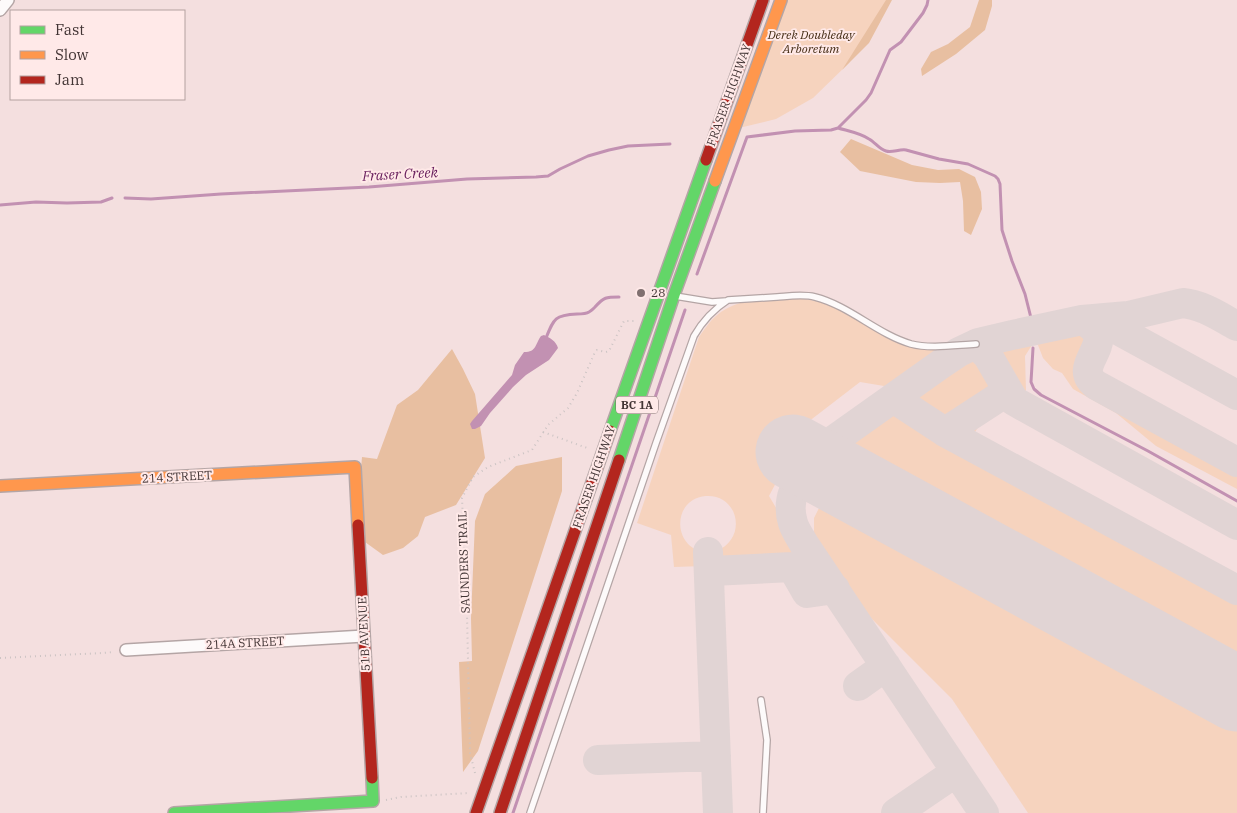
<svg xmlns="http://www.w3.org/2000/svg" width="1237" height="813" font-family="'IBM Plex Serif',serif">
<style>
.green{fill:#f6d3be}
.forest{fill:#e8bfa1}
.water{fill:#c291b2}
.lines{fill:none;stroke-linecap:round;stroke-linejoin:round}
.stream{stroke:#c291b2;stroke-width:3}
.taxiway{stroke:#e1d4d4;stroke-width:30}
.runway{stroke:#e1d4d4;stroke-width:75}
.lane-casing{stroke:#b4a5a5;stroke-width:8}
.street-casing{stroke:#b4a5a5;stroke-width:14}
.fast-casing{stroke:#b4a5a5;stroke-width:14}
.slow-casing{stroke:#b4a5a5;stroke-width:14}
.jam-casing{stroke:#b4a5a5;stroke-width:14}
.path{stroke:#ccc4c4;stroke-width:2;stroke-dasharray:1 4;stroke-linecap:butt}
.lane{stroke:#fdfafa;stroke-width:5.5}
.street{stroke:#fdfafa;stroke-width:11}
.fast{stroke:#63d668;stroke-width:11}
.slow{stroke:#ff974d;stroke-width:11}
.jam{stroke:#b3261e;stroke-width:11}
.poi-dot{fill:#807070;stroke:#ffe9e8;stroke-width:2}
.labels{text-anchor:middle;stroke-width:4;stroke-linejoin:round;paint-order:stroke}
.shield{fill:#ffe9e8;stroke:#7b6a6a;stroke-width:1}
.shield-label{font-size:11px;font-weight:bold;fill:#423434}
.park-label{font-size:12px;font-style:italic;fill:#432b13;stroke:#ffe9e8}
.street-label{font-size:12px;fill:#423434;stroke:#ffe9e8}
.poi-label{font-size:12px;fill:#423434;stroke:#ffe9e8;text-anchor:start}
.water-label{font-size:14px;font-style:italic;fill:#6a215e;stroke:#ffe9e8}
</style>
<rect width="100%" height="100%" fill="#f4dfdf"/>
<path class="green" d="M782,0H888L849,63L813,98L776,119L739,128Z
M800,298L826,303L885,335L921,349H949L896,388L860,382L808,422L769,496L803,553L797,561L717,563L716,551C748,539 739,494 706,496C673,498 671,546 704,552V566L674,567L671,535L637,523L699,337C704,330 709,322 716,316C739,296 772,299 800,298Z
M1080,327C1104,338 1085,354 1084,370C1084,376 1087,381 1090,386L1237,466V489L1156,446L1116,413L1073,389L1062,373L1053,369L1043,358L1038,345H1032L1025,356L1026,391L1011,384L1002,365L996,347L1013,341L1071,328Z
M969,354L985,362L993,377L990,390L946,420L908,401L906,395Z
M894,409L899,410L939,434L1237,596V672L858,465L853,454L851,445L857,435L863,429L890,410Z
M977,417L980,420L981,423L973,435H969L964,427L974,418Z
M839,498L1237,714V813H1028L952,699L858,605L814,540V518L822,502Z"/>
<path class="forest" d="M886,0H892L869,43L842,70Z
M979,0H992V6L985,30L956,54L922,76L921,69L931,52L948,44L970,27Z
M851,139L912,165L938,170L959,169L975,177L981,192L982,209L971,235L964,231L963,201L960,182L940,183L916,182L860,171L840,152Z
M452,349L463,369L475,394L485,458L456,505L425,517L418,536L403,548L383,555L365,542L361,469L362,457L377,459L397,405L418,390Z
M562,457V491L478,751L463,772L459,662L472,661L471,618L475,521L485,494L516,466Z"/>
<path class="water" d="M544,335C550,338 556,341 558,348L549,360L526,375L513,387L490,413L481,426L475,429H472L470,424L472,421L512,375L515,365L524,352C537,352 535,344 541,336Z"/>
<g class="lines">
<path class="stream" d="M838,128C848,131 860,133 869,139C875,142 879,149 886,151C892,153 899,149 906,150L939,159L968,164L995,176L998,179L1000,184L1002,230L1012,261L1025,294L1031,318
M125,198L151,199L221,194L369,187L467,179L536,177L548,176L560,169L588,156L609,150L628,146L670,144
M0,205L36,202L67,203L101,202L112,198
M697,274L747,137L795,131L831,130L838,128L866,100L871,93L890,50L901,42L923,13L927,5L928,0
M546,338C554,318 555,315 577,314C581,314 586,314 589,312C591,311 593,309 595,307C604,297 606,297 619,297
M1033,348L1031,382L1034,389L1041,395L1148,451L1237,501
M513,813L685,310"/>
<path class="taxiway" d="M1082,320C1124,341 1068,364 1096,385L1237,462
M1094,320L1103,323L1118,330L1237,395
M976,344L988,356L1014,401L1237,525
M893,398L945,432L1237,590
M945,432L1008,391
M836,475C825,462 822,455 834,440L941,364L959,352L978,343L1012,335L1082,320L1128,316L1183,303C1203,305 1220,317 1237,326
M836,475C830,474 823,472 817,472C793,474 787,504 793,523C795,530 800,537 804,544L984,813
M708,552L718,813
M709,579V575L712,571L792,567L807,593L835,589
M858,686L886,666
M598,760L716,756
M896,813L956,772"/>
<path class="runway" d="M793,452L1237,694"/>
<g class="lane-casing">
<path id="lane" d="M675,296L712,302L726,301
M761,700L767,740L763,813
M530,813L656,443L694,336C702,322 714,309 728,300C744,299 761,298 777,297C790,296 803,294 815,297C850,306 877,334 911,344C930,349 956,345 976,344"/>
</g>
<g class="street-casing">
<path id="street" d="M0,10L8,0
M126,650L364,636"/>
</g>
<g class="fast-casing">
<path id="fast" d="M610,431L706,160
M619,460L674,295L715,181
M174,813L373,801L372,778"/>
</g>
<g class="slow-casing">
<path id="slow" d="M715,181L781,0
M0,486L355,467L358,525"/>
</g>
<g class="jam-casing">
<path id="jam" d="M706,160L763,0
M358,525L372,778
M476,813L610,431
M500,813L619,460"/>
</g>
<path class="path" d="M543,432L590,449
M0,658L103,653L114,652
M475,773L470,753L467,614L462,498L473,477L488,467L532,450L548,425L568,408L577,393L595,352L597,350L606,352L609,351L624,321H634
M386,800L401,797L468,793"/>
<use href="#lane" class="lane"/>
<use href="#street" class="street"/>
<use href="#fast" class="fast"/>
<use href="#slow" class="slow"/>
<use href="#jam" class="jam"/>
</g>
<circle class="poi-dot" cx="641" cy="293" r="5"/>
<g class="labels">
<rect class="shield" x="616" y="396.5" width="42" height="17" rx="4"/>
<g class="shield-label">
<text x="637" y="409">BC 1A</text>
</g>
<g class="park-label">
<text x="811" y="39">Derek Doubleday<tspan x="811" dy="14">Arboretum</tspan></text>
</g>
<g class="street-label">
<text transform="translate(729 95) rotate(-70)" y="4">FRASER HIGHWAY</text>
<text transform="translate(177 477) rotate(-3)" y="4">214 STREET</text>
<text transform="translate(594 477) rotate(-71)" y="4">FRASER HIGHWAY</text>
<text transform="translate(464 562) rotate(-92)" y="4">SAUNDERS TRAIL</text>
<text transform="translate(364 634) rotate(-93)" y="4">51B AVENUE</text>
<text transform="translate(245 643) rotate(-3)" y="4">214A STREET</text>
</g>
<g class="poi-label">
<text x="651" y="297">28</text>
</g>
<g class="water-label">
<text transform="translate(400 174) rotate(-3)" y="5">Fraser Creek</text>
</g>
</g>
<rect x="10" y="10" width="175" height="90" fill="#ffe9e8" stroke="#b3a1a0"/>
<rect x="20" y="26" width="25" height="8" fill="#63d668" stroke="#b3a1a0"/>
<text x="55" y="35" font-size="15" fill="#423434">Fast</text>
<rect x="20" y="51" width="25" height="8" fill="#ff974d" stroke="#b3a1a0"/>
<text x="55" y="60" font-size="15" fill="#423434">Slow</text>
<rect x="20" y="76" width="25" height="8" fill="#b3261e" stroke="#b3a1a0"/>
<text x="55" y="85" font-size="15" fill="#423434">Jam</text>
</svg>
